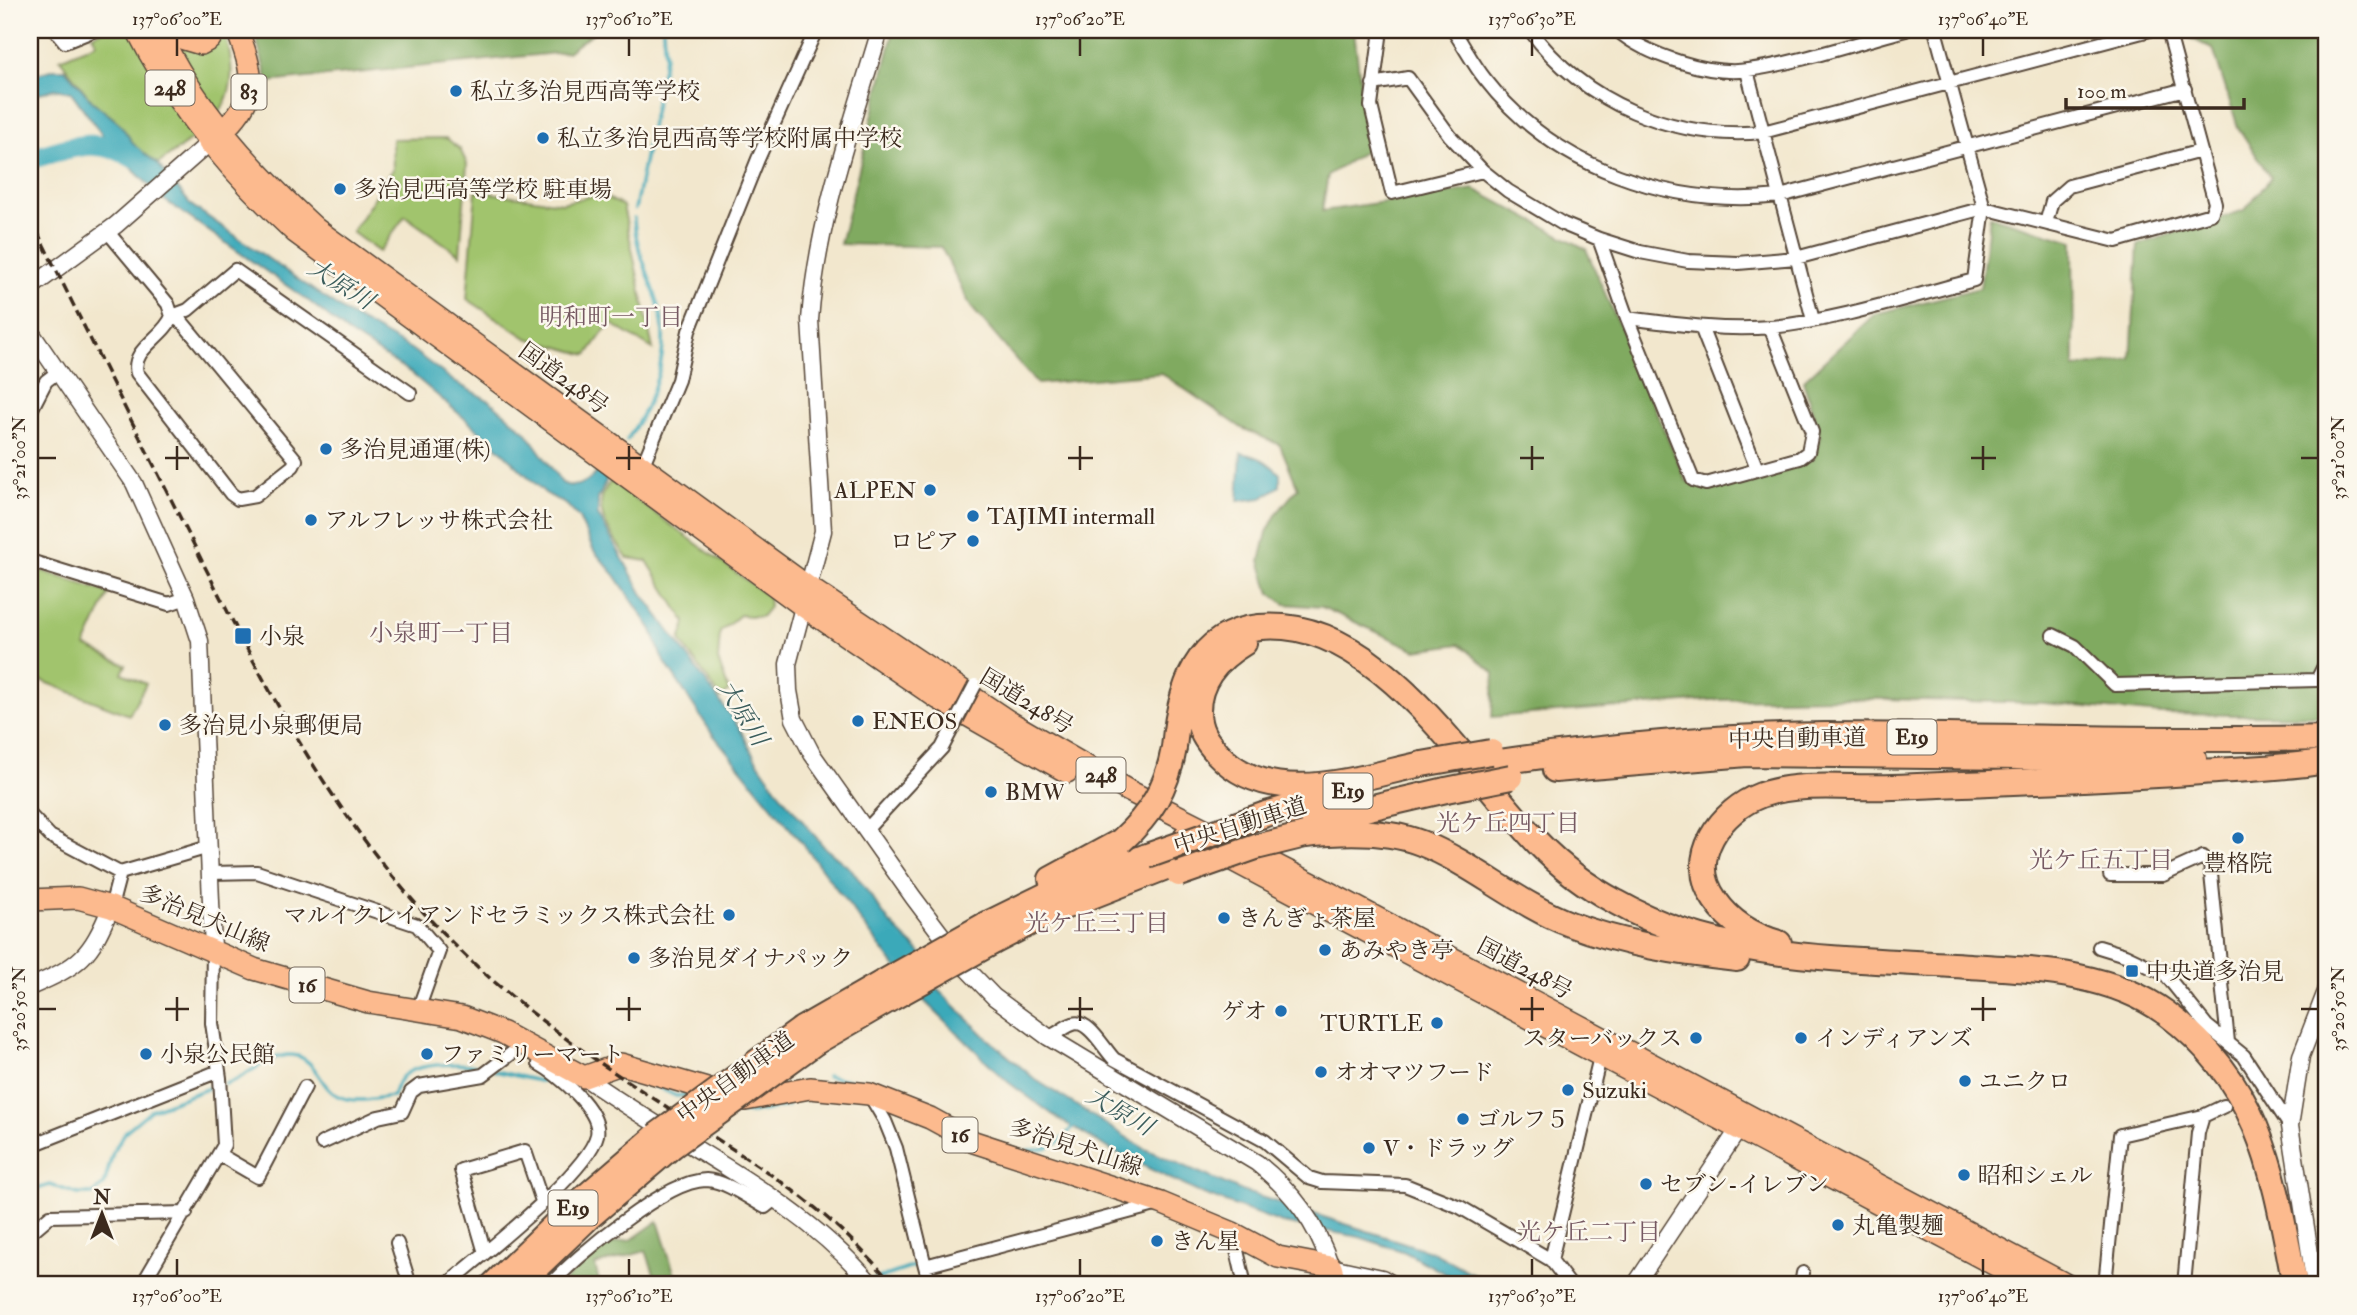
<svg xmlns="http://www.w3.org/2000/svg" width="2357" height="1315" font-family="'IM FELL Double Pica','Noto Serif JP',serif">
<style>
.green{fill:#a1c46d;stroke:#6e7746;stroke-width:2}
.forest{fill:#80aa60;stroke:#5e6a3f;stroke-width:2}
.water{fill:#3ba9b9;stroke:#3b6a6c;stroke-width:2}
.lines{fill:none;stroke-linecap:round;stroke-linejoin:round}
.stream{stroke:#3ba9b9;stroke-width:3.5}
.river{stroke:#3ba9b9;stroke-width:21}
.minor-casing{stroke:#564638;stroke-width:16}
.tertiary-casing{stroke:#564638;stroke-width:19}
.primary-casing{stroke:#564638;stroke-width:24}
.trunk-casing{stroke:#564638;stroke-width:24}
.motorway-casing{stroke:#564638;stroke-width:28}
.minor{stroke:#fff;stroke-width:12}
.tertiary{stroke:#fff;stroke-width:16}
.primary{stroke:#fcba8e;stroke-width:21}
.trunk{stroke:#fcba8e;stroke-width:21}
.motorway{stroke:#fcba8e;stroke-width:24}
.rail{stroke:#3b2a1e;stroke-width:3.5;stroke-dasharray:10 5;stroke-linecap:butt}
.minor-bridge-casing{stroke:#564638;stroke-width:16;stroke-linecap:butt}
.motorway-bridge-casing{stroke:#564638;stroke-width:28;stroke-linecap:butt}
.minor-bridge{stroke:#fff;stroke-width:12}
.motorway-bridge{stroke:#fcba8e;stroke-width:24}
.ticks{fill:none;stroke:#3b2a1e;stroke-width:2.5}
.poi-dot{fill:#1f6fb2;stroke:#fbf7ec;stroke-width:2.5}
.labels{text-anchor:middle;stroke-width:5;stroke-linejoin:round;paint-order:stroke}
.shield{fill:#fbf7ec;stroke:#75685c;stroke-width:2}
.shield-label{font-size:21px;font-weight:bold;fill:#3b2a1e}
.poi-label{font-size:23px;fill:#3b2a1e;stroke:#fbf7ec;text-anchor:start}
.street-label{font-size:23px;fill:#3b2a1e;stroke:#fbf7ec}
.water-label{font-size:24px;font-style:italic;fill:#3b5d5c;stroke:#fbf7ec}
.neighbourhood-label{font-size:24px;fill:#765962;stroke:#fbf7ec}
.neatline{fill:none;stroke:#3b2a1e;stroke-width:2.5}
.ticks-label{font-size:18px;text-anchor:middle;fill:#3b2a1e}
</style>
<rect width="100%" height="100%" fill="#fbf7ec"/>
<filter id="ink" filterUnits="userSpaceOnUse"><feTurbulence type="fractalNoise" baseFrequency=".0143" numOctaves="2"/><feDisplacementMap in="SourceGraphic" scale="14" xChannelSelector="R" yChannelSelector="G"/><feConvolveMatrix kernelMatrix="1 2 1 2 8 2 1 2 1" color-interpolation-filters="sRGB"/></filter>
<filter id="wash" filterUnits="userSpaceOnUse"><feTurbulence type="fractalNoise" baseFrequency=".00686" numOctaves="4" result="noise"/><feDisplacementMap in="SourceGraphic" scale="28" xChannelSelector="R" yChannelSelector="G"/><feGaussianBlur stdDeviation="1.57" result="paint"/><feColorMatrix in="noise" values="0 0 0 0 0 0 0 0 0 0 0 0 0 0 0 0 0 1.4 0 .05"/><feComposite in="paint" operator="in"/></filter>
<g filter="url(#wash)">
<rect width="100%" height="100%" fill="#f2e7cd"/>
<path class="green" d="M104,30H224C247,105 215,122 158,164L136,147L119,123L92,101L60,59L97,43L92,35Z
M446,138L460,149L467,164L460,255L405,216L379,252L352,232L393,169L392,139Z
M476,191L562,203L600,194L623,206L653,349L610,323L587,355L527,338L467,299Z
M611,481L768,596L769,607L761,617L740,615L720,632L718,660L729,691L721,698L680,640L686,623L647,561L627,558C612,534 587,508 611,481Z
M30,567L109,593L85,646L126,665L122,673L146,684L129,715L30,676Z"/>
<path class="forest" d="M254,30H597L567,52L268,82Z
M894,30H1354L1368,149L1328,175L1322,211L1474,189L1586,249L1686,481L1707,489L1761,477L1814,459L1820,436L1803,381L1875,314L1980,288L1990,216L2073,241L2074,368L2131,359L2138,245L2245,210L2271,178L2238,127L2213,49L2174,30H2327V716L2161,714L2044,703L1844,698L1710,700L1492,717L1494,673L1460,644L1416,650L1322,607L1285,604L1270,593L1260,561L1267,532L1277,513L1298,488L1280,445L1242,428L1161,373L1037,384L971,307L941,247L840,244Z
M658,1221L678,1285H658L646,1251L595,1265L600,1285H562L583,1260L605,1244L631,1240Z"/>
<path class="water" d="M54,69H65L92,101L119,123L136,147L158,164L191,205L348,314L411,349L456,383L490,401L526,432L562,483C575,490 590,482 598,470L607,479L598,499V515L642,593L740,729L755,758L780,794L825,848L852,870L890,923L927,959L935,986L986,1037L1036,1080L1145,1149L1242,1191L1433,1252L1493,1285H1466L1405,1252L1359,1237L1282,1223L1198,1192L1117,1153L1060,1120L1008,1082L913,990L802,843L711,732L661,656L652,630L615,575L594,551L579,518L567,505L545,493L490,440L411,373L347,332L310,302L163,199L113,150L71,92L54,89L30,96V76Z
M1241,453C1259,456 1267,461 1280,474V486L1262,498L1238,501Z"/>
<g class="lines">
<path class="stream" d="M635,209L665,56L663,30
M627,440C653,402 672,353 659,307C651,277 635,250 634,218
M495,1071L539,1081L552,1079
M827,1076L870,1084
M645,1081L676,1096L690,1095
M225,1084C246,1078 267,1055 290,1055C316,1055 319,1087 338,1096C355,1104 375,1098 393,1096C395,1090 398,1081 402,1077C417,1061 469,1063 487,1068
M877,1086L935,1109
M737,1111L752,1113L787,1106
M1028,1150C1052,1150 1062,1143 1075,1123
M30,1191L50,1185L78,1194H93L104,1185L113,1152L126,1131L151,1110L217,1085
M874,1280L918,1265"/>
<path class="river" d="M30,159C70,148 96,135 134,158"/>
</g>
</g>
<g filter="url(#ink)">
<g class="lines">
<g class="minor-casing">
<path id="minor" d="M55,30L65,42L95,30
M1381,30L1371,106L1392,193L1483,171
M1453,30C1464,46 1473,64 1485,79C1554,168 1671,208 1780,196L2185,89
M1530,30C1584,104 1674,140 1763,132L2150,30
M1617,30C1645,55 1711,76 1748,70C1798,63 1856,43 1906,30
M1747,71L1813,320
M1373,84L1408,78L1450,136L1483,171L1508,191L1563,224L1599,239L1640,252L1688,261L1738,263L1796,258L1984,208L2116,241L2211,214L2215,203L2168,30
M2046,223L2052,201L2069,186L2201,151
M107,231L168,304L172,316C165,337 130,349 137,373L231,494L238,499L255,496L293,466L296,460L183,323L172,316
M1599,239L1627,318L1693,480L1706,484L1800,458L1808,452L1812,432L1770,327
M172,316L188,310L235,270L410,393
M1627,318C1674,324 1723,331 1771,327C1840,320 1908,297 1974,280L1984,208L1935,30
M1701,327L1757,469
M30,412L46,381L59,371
M642,467L678,380L689,331L758,159L816,30
M30,561L169,604L186,598
M2053,635L2075,646L2115,685L2317,680L2327,660
M30,815L50,836L120,873L111,907
M866,830L942,748L953,727
M120,873L209,847
M211,873L257,872L417,925L439,951L418,1010
M2110,875H2163L2203,857L2210,864L2228,1042
M2099,947L2125,955L2165,974L2207,1026L2244,1056L2290,1126
M1048,1037C1059,1034 1063,1027 1073,1024C1088,1018 1104,1049 1114,1059L1265,1141L1309,1178L1322,1182L1405,1185L1460,1207L1551,1260L1570,1285
M869,1094L885,1121L896,1148L925,1266L1159,1204
M322,1143L378,1117L402,1112L411,1092L419,1086L483,1075L524,1044
M30,1146L219,1071
M220,1155L258,1177L305,1087
M30,1233L50,1216L186,1213
M1233,1233L1245,1285
M397,1243L410,1285
M485,1253L461,1170L525,1151L542,1201
M1551,1260L1600,1057
M925,1266L930,1285
M142,1285L224,1145L220,1078L212,1023L213,949
M447,1285C480,1256 588,1173 597,1135C602,1111 558,1074 539,1064
M550,1285C577,1256 666,1180 706,1180C726,1181 747,1197 765,1207L776,1198
M1801,1285L1803,1273
M2105,1285L2120,1135L2203,1116
M2184,1285L2198,1133L2203,1116L2224,1106"/>
</g>
<g class="tertiary-casing">
<path id="tertiary" d="M880,30C852,124 817,221 810,320L823,531L788,664L789,691L794,719L812,754L913,897L968,970L994,997L1048,1037L1257,1163C1294,1193 1316,1222 1331,1267L1382,1278L1394,1285
M30,288L116,225L209,143
M30,331L134,483L186,598L200,641L213,949
M30,987C81,965 90,957 111,907
M584,1077C680,1146 794,1193 872,1285
M1635,1285L1744,1121
M2315,1285L2290,1126L2301,1056L2327,989"/>
</g>
<g class="primary-casing">
<path id="primary" d="M177,30L184,39L201,44L210,39L214,30
M209,143C256,103 259,85 237,30
M30,900L78,898L111,907L254,969L368,1002L462,1017L503,1033L584,1077L621,1064L745,1100L810,1088L869,1094L930,1118L974,1142L1161,1203L1233,1233L1278,1257L1331,1267L1336,1285"/>
</g>
<g class="trunk-casing">
<path id="trunk" d="M137,30C176,108 231,173 295,232L803,606L939,699L1067,772
M158,30C194,108 253,171 316,229L808,587L1008,721L1129,791L1311,883L2067,1285
M1185,835L2033,1285"/>
</g>
<g class="motorway-casing">
<path id="motorway" d="M1244,643C1219,658 1198,680 1198,711C1198,730 1206,741 1218,754C1270,810 1357,778 1422,764
M1174,748C1180,679 1201,620 1284,627C1388,636 1471,773 1538,843C1560,866 1588,887 1616,902C1723,963 1851,958 1970,966C2036,970 2110,972 2166,1013C2262,1084 2274,1176 2295,1285
M1499,762C1607,746 1716,736 1825,735C1993,735 2160,742 2327,738
M1555,770L1747,754L2194,759
M1266,814L1339,793
M1300,824L1446,790
M1305,835C1341,831 1386,829 1421,843C1474,864 1517,904 1570,924C1623,944 1680,953 1737,959
M1051,879L1121,841
M985,925L1044,896L1147,856
M993,942L1051,912L1166,867
M1779,943C1753,936 1730,922 1715,900C1685,858 1721,810 1761,795C1801,781 1852,789 1893,787C1996,782 2098,780 2201,772C2243,769 2286,768 2327,761
M802,1029L882,983
M816,1042L892,998
M493,1285L569,1211L656,1136
M518,1285L590,1216L671,1147"/>
</g>
<use href="#minor" class="minor"/>
<use href="#tertiary" class="tertiary"/>
<use href="#primary" class="primary"/>
<use href="#trunk" class="trunk"/>
<use href="#motorway" class="motorway"/>
<path class="rail" d="M30,217C81,321 133,424 185,527C269,695 347,852 491,979C541,1022 594,1060 650,1096C744,1158 819,1196 893,1285"/>
<g class="minor-bridge-casing">
<path id="minor-bridge" d="M953,727L975,685"/>
</g>
<g class="motorway-bridge-casing">
<path id="motorway-bridge" d="M1422,764L1491,752
M1446,790L1511,777
M1121,841C1151,814 1167,788 1174,748
M1147,856L1266,814
M1179,874L1256,847L1305,835
M882,983L985,925
M892,998L993,942
M656,1136L802,1029
M671,1147L816,1042"/>
</g>
<use href="#minor-bridge" class="minor-bridge"/>
<use href="#motorway-bridge" class="motorway-bridge"/>
</g>
</g>
<path class="ticks" d="M177,38V56M629,38V56M1080,38V56M1532,38V56M1983,38V56M177,446V470M629,446V470M1080,446V470M1532,446V470M1983,446V470M38,458H56M165,458H189M616,458H641M1068,458H1093M1520,458H1544M1971,458H1996M2301,458H2318M177,997V1021M629,997V1021M1080,997V1021M1532,997V1021M1983,997V1021M38,1009H56M165,1009H189M616,1009H641M1068,1009H1093M1520,1009H1544M1971,1009H1996M2301,1009H2318M177,1259V1276M629,1259V1276M1080,1259V1276M1532,1259V1276M1983,1259V1276"/>
<g class="poi-dot">
<circle cx="456" cy="91" r="7"/>
<circle cx="543" cy="138" r="7"/>
<circle cx="340" cy="189" r="7"/>
<circle cx="326" cy="449" r="7"/>
<circle cx="930" cy="490" r="7"/>
<circle cx="973" cy="516" r="7"/>
<circle cx="311" cy="520" r="7"/>
<circle cx="973" cy="541" r="7"/>
<rect x="234" y="627" width="18" height="18" rx="3.5"/>
<circle cx="858" cy="721" r="7"/>
<circle cx="165" cy="725" r="7"/>
<circle cx="991" cy="792" r="7"/>
<circle cx="2238" cy="838" r="7"/>
<circle cx="729" cy="915" r="7"/>
<circle cx="1224" cy="918" r="7"/>
<circle cx="1325" cy="950" r="7"/>
<circle cx="634" cy="958" r="7"/>
<rect x="2125" y="964" width="14" height="14" rx="3.5"/>
<circle cx="1281" cy="1011" r="7"/>
<circle cx="1437" cy="1023" r="7"/>
<circle cx="1696" cy="1038" r="7"/>
<circle cx="1801" cy="1038" r="7"/>
<circle cx="146" cy="1054" r="7"/>
<circle cx="427" cy="1054" r="7"/>
<circle cx="1321" cy="1072" r="7"/>
<circle cx="1965" cy="1081" r="7"/>
<circle cx="1568" cy="1090" r="7"/>
<circle cx="1463" cy="1119" r="7"/>
<circle cx="1369" cy="1148" r="7"/>
<circle cx="1964" cy="1175" r="7"/>
<circle cx="1646" cy="1184" r="7"/>
<circle cx="1838" cy="1225" r="7"/>
<circle cx="1157" cy="1241" r="7"/>
</g>
<g class="labels">
<g class="shield">
<rect x="145.5" y="70.5" width="49" height="35" rx="5"/>
<rect x="231.5" y="74.5" width="35" height="35" rx="5"/>
<rect x="1887.5" y="719.5" width="49" height="35" rx="5"/>
<rect x="1076.5" y="757.5" width="49" height="35" rx="5"/>
<rect x="1323.5" y="773.5" width="49" height="35" rx="5"/>
<rect x="289.5" y="967.5" width="35" height="35" rx="5"/>
<rect x="942.5" y="1117.5" width="35" height="35" rx="5"/>
<rect x="548.5" y="1190.5" width="49" height="35" rx="5"/>
</g>
<g class="shield-label">
<text x="170" y="95">248</text>
<text x="249" y="99">83</text>
<text x="1912" y="744">E19</text>
<text x="1101" y="782">248</text>
<text x="1348" y="798">E19</text>
<text x="307" y="992">16</text>
<text x="960" y="1142">16</text>
<text x="573" y="1215">E19</text>
</g>
<g class="poi-label">
<text x="470" y="99">私立多治見西高等学校</text>
<text x="557" y="146">私立多治見西高等学校附属中学校</text>
<text x="354" y="197">多治見西高等学校 駐車場</text>
<text x="340" y="457">多治見通運(株)</text>
<text x="916" y="498" text-anchor="end">ALPEN</text>
<text x="987" y="524">TAJIMI intermall</text>
<text x="325" y="528">アルフレッサ株式会社</text>
<text x="959" y="549" text-anchor="end">ロピア</text>
<text x="259" y="644">小泉</text>
<text x="872" y="729">ENEOS</text>
<text x="179" y="733">多治見小泉郵便局</text>
<text x="1005" y="800">BMW</text>
<text x="2238" y="871" text-anchor="middle">豊格院</text>
<text x="715" y="923" text-anchor="end">マルイクレイアンドセラミックス株式会社</text>
<text x="1238" y="926">きんぎょ茶屋</text>
<text x="1339" y="958">あみやき亭</text>
<text x="648" y="966">多治見ダイナパック</text>
<text x="2146" y="979">中央道多治見</text>
<text x="1267" y="1019" text-anchor="end">ゲオ</text>
<text x="1423" y="1031" text-anchor="end">TURTLE</text>
<text x="1682" y="1046" text-anchor="end">スターバックス</text>
<text x="1815" y="1046">インディアンズ</text>
<text x="160" y="1062">小泉公民館</text>
<text x="441" y="1062">ファミリーマート</text>
<text x="1335" y="1080">オオマツフード</text>
<text x="1979" y="1089">ユニクロ</text>
<text x="1582" y="1098">Suzuki</text>
<text x="1477" y="1127">ゴルフ５</text>
<text x="1383" y="1156">V・ドラッグ</text>
<text x="1978" y="1183">昭和シェル</text>
<text x="1660" y="1192">セブン-イレブン</text>
<text x="1852" y="1233">丸亀製麺</text>
<text x="1171" y="1249">きん星</text>
</g>
<g class="street-label">
<text transform="translate(564 378) rotate(36)" y="8">国道248号</text>
<text transform="translate(1027 701) rotate(31)" y="8">国道248号</text>
<text transform="translate(1797 738) rotate(-1)" y="8">中央自動車道</text>
<text transform="translate(1240 825) rotate(-18)" y="8">中央自動車道</text>
<text transform="translate(205 918) rotate(23)" y="8">多治見犬山線</text>
<text transform="translate(1525 968) rotate(28)" y="8">国道248号</text>
<text transform="translate(735 1077) rotate(-36)" y="8">中央自動車道</text>
<text transform="translate(1076 1147) rotate(18)" y="8">多治見犬山線</text>
</g>
<g class="water-label">
<text transform="translate(341 284) rotate(32)" y="8">大原川</text>
<text transform="translate(743 713) rotate(58)" y="8">大原川</text>
<text transform="translate(1120 1111) rotate(30)" y="8">大原川</text>
</g>
<g class="neighbourhood-label">
<text x="611" y="325">明和町一丁目</text>
<text x="441" y="641">小泉町一丁目</text>
<text x="1508" y="831">光ケ丘四丁目</text>
<text x="2101" y="868">光ケ丘五丁目</text>
<text x="1097" y="931">光ケ丘三丁目</text>
<text x="1589" y="1240">光ケ丘二丁目</text>
</g>
</g>
<rect width="2357" height="1315" fill="none" stroke="#fbf7ec" stroke-width="77"/>
<g transform="translate(102 1214)" stroke="#fbf7ec" stroke-width="5" paint-order="stroke">
<path d="M0-5L12 26L0 18L-12 26Z" fill="#3b2a1e"/>
<text y="-10" font-size="19" font-weight="bold" text-anchor="middle" fill="#3b2a1e">N</text>
</g>
<path d="M2066 98v10h178v-10" fill="none" stroke="#3b2a1e" stroke-width="3.5"/>
<text x="2077" y="98" font-size="21" fill="#3b2a1e" stroke="#fbf7ec" stroke-width="5" paint-order="stroke">100 m</text>
<rect x="38" y="38" width="2280" height="1238" class="neatline"/>
<g class="ticks-label">
<text x="177" y="25">137°06'00"E</text>
<text x="629" y="25">137°06'10"E</text>
<text x="1080" y="25">137°06'20"E</text>
<text x="1532" y="25">137°06'30"E</text>
<text x="1983" y="25">137°06'40"E</text>
<text transform="translate(19 458) rotate(-90)" y="6">35°21'00"N</text>
<text transform="translate(2338 458) rotate(-90)" y="6">35°21'00"N</text>
<text transform="translate(19 1009) rotate(-90)" y="6">35°20'50"N</text>
<text transform="translate(2338 1009) rotate(-90)" y="6">35°20'50"N</text>
<text x="177" y="1302">137°06'00"E</text>
<text x="629" y="1302">137°06'10"E</text>
<text x="1080" y="1302">137°06'20"E</text>
<text x="1532" y="1302">137°06'30"E</text>
<text x="1983" y="1302">137°06'40"E</text>
</g>
</svg>
